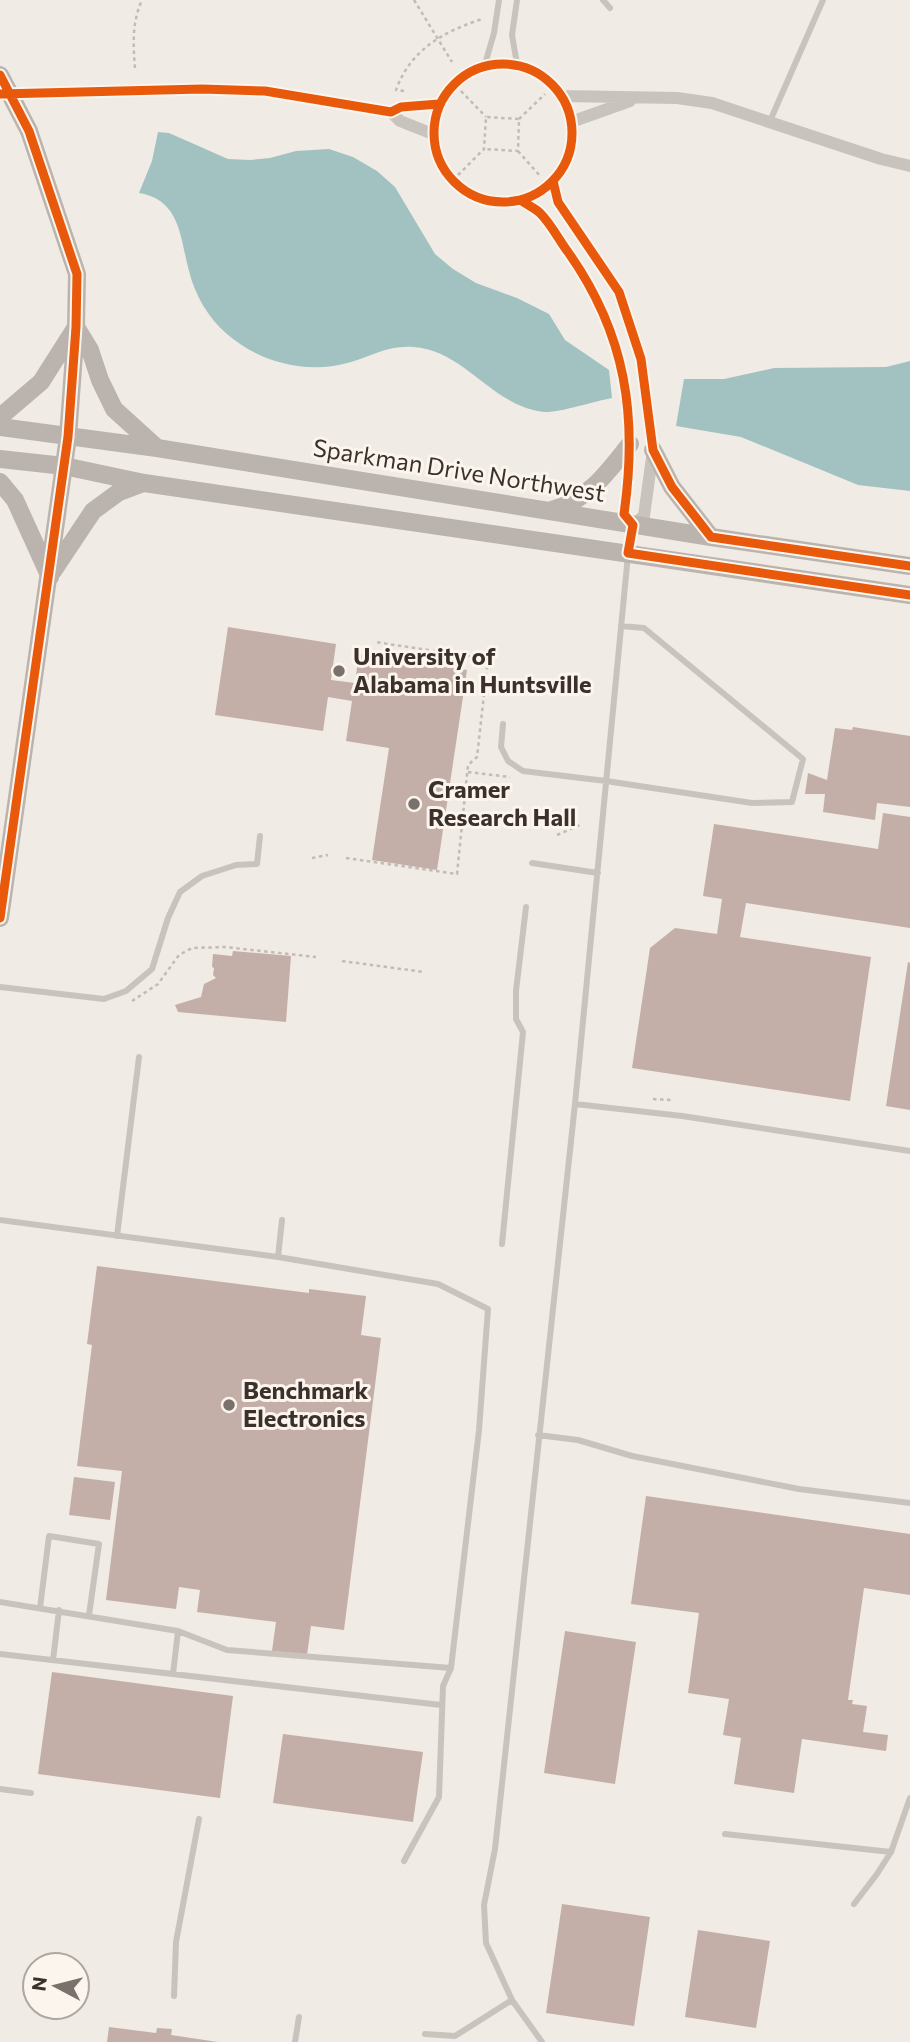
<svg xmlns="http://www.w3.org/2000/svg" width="910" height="2042" font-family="Commissioner,sans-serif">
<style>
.water{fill:#a1c2c1}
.building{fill:#c3afa7}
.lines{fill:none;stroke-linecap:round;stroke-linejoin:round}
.path{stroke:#c2bbb6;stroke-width:2.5;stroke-dasharray:3.5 3.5;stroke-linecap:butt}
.lane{stroke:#c9c3be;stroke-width:6}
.street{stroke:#c9c3be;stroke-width:12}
.secondary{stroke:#bab3ae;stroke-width:18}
.secondary-bridge{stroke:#bab3ae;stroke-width:18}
.cycleway-casing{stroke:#fbf5ee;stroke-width:13}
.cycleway{stroke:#e8590c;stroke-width:9}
.poi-dot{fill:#7a716c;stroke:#fbf5ee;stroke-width:2.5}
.labels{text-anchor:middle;stroke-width:6;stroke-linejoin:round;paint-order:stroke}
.street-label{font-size:24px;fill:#3b302b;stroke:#fbf5ee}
.poi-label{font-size:24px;font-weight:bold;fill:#3b302b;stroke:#fbf5ee;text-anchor:start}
</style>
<rect width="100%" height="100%" fill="#f0ebe5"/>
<path class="water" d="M158,132L169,133L228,159L250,160L270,158L296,151L329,149L353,157L377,171L395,187L435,254L453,269L476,283L517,298L549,314L565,340L609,370L612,398C595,401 559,413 544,412C491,406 465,350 413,347C389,345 372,356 351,362C308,375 260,363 227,334C208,318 195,295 189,271C180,238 181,200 139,193L152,161Z
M910,361V491L858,485L741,437L676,426L684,379H724L774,368L886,367Z"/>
<path class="building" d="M228,627L336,644L331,680L355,683L359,654L467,670L437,870L372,860L389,748L346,741L352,701L328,697L323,731L215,715Z
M853,727L910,736V807L877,803L875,820L823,812L825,794H805L808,773L827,780L835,728L852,730Z
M883,813L910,817V928L746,903L740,937L871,957L850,1101L632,1068L650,948L675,928L717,934L722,899L703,896L714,824L878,849Z
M233,951L291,956L286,1022L178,1012L175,1005L201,997L204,984L216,978L213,975L214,968L212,967L213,954L232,956Z
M908,962L910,963V1110L886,1106Z
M97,1266L309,1293V1289L366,1296L361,1335L381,1338L344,1630L311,1626L307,1655L272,1651L276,1622L197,1612L200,1590L179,1587L176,1609L106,1600L122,1471L77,1466L92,1345L87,1344Z
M74,1477L115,1482L110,1520L69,1515Z
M646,1496L910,1534V1595L864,1588L848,1700H853L852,1704L867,1706L863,1732L888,1735L886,1751L802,1739L794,1793L734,1784L741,1738L723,1735L729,1699L688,1693L699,1613L631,1604Z
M565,1631L636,1642L615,1784L544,1773Z
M52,1672L233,1696L220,1798L38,1774Z
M283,1734L423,1752L413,1822L273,1803Z
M562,1904L650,1917L634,2026L546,2013Z
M698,1930L770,1941L756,2028L685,2017Z
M109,2027L156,2033L157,2028L172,2029L171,2035L218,2042H107Z"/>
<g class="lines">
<path class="path" d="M414,0L452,62
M135,68C133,44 132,22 142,0
M404,91L396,90C411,49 443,32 482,19
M461,91L486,117
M519,119L545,94
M518,151L541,177
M458,175L484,149L486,117L519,119L518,151L484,149
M468,772L510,777
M557,835L582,824
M312,858L328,855
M346,858L457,874L468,765L477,757L488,659L375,642
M342,961L424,972
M132,1001L158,984L179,955L192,948L225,947L316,957
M653,1099L671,1100"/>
<path class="lane" d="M603,0L610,8
M485,64L494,33L499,0
M517,64L512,35L517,0
M770,121L823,0
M503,724L501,747L508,761L523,771L606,781L752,803L792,802L803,759L644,628L621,626
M532,863L598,873
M0,987L104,999L126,991L152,969L168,918L180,892L202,876L236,865L257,864L260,836
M575,1104L682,1116L910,1151
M0,1220L278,1257L438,1284L488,1309L479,1430L451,1668L443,1686L439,1797L404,1861
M117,1236L139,1057
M502,1244L523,1032L516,1019V991L526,907
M278,1257L282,1220
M538,1435L578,1440L632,1456L799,1489L910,1503
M0,1602L178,1631L227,1650L451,1668
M40,1608L49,1536L99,1544L89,1615
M0,1654L441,1705
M53,1660L59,1610
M173,1674L178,1631
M0,1789L31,1793
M725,1834L891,1852
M854,1904L877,1874L891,1852L910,1798
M174,1996L176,1942L199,1819
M425,2034L455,2036L512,2000
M295,2042L299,2017
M542,2042L512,2000L486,1943L484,1905L495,1849L575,1104L628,555"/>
<path class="street" d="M434 133a69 69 0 1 1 138 0a69 69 0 1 1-138 0Z
M0,94L202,89L265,91L391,112L401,107L439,104
M562,96L677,98L712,103L881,159L910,166
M391,112L400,121L433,134
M571,122L630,101
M553,181L558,202L619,292L641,359L653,450L644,516L633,525
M522,201C527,205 535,208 540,213C551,224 559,240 568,252C626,334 638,416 624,514L633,525
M628,553L633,525"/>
<path class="secondary" d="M0,417L41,382L76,327L90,350L100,380L114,409L157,448
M0,427L157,448L711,537L910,566
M653,450L672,487L711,537
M0,459L64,466L144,483L910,595
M0,482L15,500L50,577
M552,510C588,500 608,472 630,444
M53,571L93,511L119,492L143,483
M0,918L68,437L76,327L77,274L29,131"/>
<path class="secondary-bridge" d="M0,75L29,131"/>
<g class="cycleway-casing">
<path id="cycleway" d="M434 133a69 69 0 1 1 138 0a69 69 0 1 1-138 0Z
M0,75L29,131L77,274L76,327L68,437L0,918
M0,94L202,89L265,91L391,112L401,107L439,104
M553,181L558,202L619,292L641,359L653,450L672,487L711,537L910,566
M522,201C527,205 535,208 540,213C551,224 559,240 568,252C626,334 638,416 624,514L633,525L628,553L910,595"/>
</g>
<use href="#cycleway" class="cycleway"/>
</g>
<g class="poi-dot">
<circle cx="339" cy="671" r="7"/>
<circle cx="414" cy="804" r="7"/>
<circle cx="229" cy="1405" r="7"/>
</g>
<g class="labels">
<g class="street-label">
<text transform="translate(459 471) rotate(9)" y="8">Sparkman Drive Northwest</text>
</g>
<g class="poi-label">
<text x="353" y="665">University of<tspan x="353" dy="28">Alabama in Huntsville</tspan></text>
<text x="428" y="798">Cramer<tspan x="428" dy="28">Research Hall</tspan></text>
<text x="243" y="1399">Benchmark<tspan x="243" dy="28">Electronics</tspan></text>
</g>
</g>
<g transform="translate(56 1986) rotate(277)"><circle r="33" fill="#fbf5ee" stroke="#aea6a0" stroke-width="2"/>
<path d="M0-5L12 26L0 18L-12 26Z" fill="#7a716c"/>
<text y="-10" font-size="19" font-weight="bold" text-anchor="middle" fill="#3b302b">N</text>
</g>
</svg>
